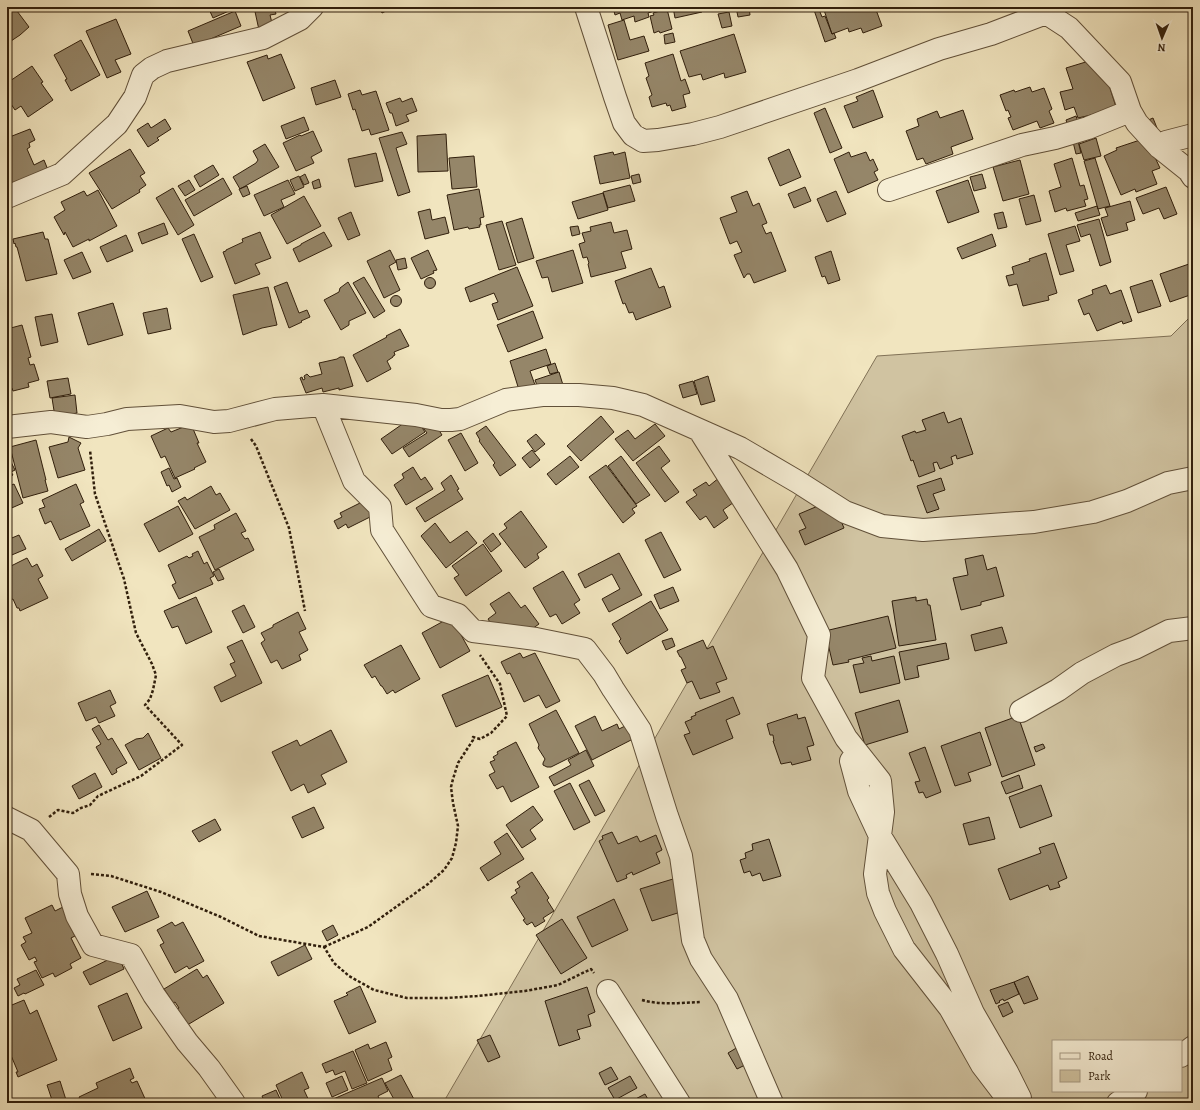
<svg xmlns="http://www.w3.org/2000/svg" width="1200" height="1110" font-family="Alegreya,serif">
<style>
.green{fill:#d0c3a1;stroke:#807156;fill-rule:evenodd}
.building{fill:#958669;stroke:#311f0c}
.lines{fill:none;stroke-linecap:round;stroke-linejoin:round}
.street-casing{stroke:#615039;stroke-width:24}
.path{stroke:#311f0c;stroke-width:2.5;stroke-dasharray:3 2;stroke-linecap:butt}
.street{stroke:#f6eed5;stroke-width:22}
</style>
<rect width="100%" height="100%" fill="#f1e5bf"/>
<filter id="stains"><feTurbulence type="fractalNoise" baseFrequency=".005" numOctaves="4"/><feColorMatrix values="0 0 0 0 .2 0 0 0 0 .09 0 0 0 0 .02 0 0 0 .5 -.17"/></filter>
<radialGradient id="worn" r=".72"><stop offset=".6" stop-color="#630" stop-opacity="0"/><stop offset="1" stop-color="#630" stop-opacity=".3"/></radialGradient>
<path class="green" d="M1193,314V1103H443L877,356L1171,336ZM1053,1041H1181V1091H1053Z"/>
<path class="building" d="M7,7L10,10L14,7L29,27L20,35L11,41L7,35Z
M208,7H238L213,18Z
M254,7H274L276,14L270,15L273,27L259,30Z
M379,7H394L382,13Z
M613,7H661V9L648,13L649,17L635,22L634,16L622,20L620,13L615,15Z
M673,7H709L702,9V12L675,18Z
M736,7H749L750,15L738,17Z
M813,7H818L822,17L825,16L832,34L834,33L836,38L825,42Z
M823,7H875L882,26L863,33L861,28L849,32L848,28L832,34Z
M667,9L672,29L660,33L659,31L654,33L650,16L654,15L653,13Z
M235,11L241,26L194,46L188,31Z
M729,12L732,26L722,28L718,14Z
M116,19L131,54L115,60L121,72L107,78L86,31Z
M624,20L630,40L644,36L649,51L618,60L608,25Z
M673,33L675,42L665,44L664,35Z
M734,34L746,72L725,78L724,73L703,80L701,74L689,77L680,51Z
M81,40L100,75L71,91L65,80L67,79L54,55Z
M281,54L295,88L263,101L247,62L267,55L268,59Z
M673,54L681,81L685,79L690,93L683,95L686,107L672,111L670,105L667,106L666,103L652,107L649,97L652,95L646,78L649,76L645,63Z
M1089,61L1102,63L1116,107L1092,119L1091,115L1078,118L1074,107L1065,110L1060,92L1073,89L1066,68Z
M32,66L43,82L41,83L53,100L28,117L21,106L15,110L7,98V83Z
M335,80L341,97L316,105L311,88Z
M1030,87L1032,92L1044,88L1052,109L1049,111L1054,123L1040,128L1037,121L1013,130L1008,118L1011,117L1008,110L1006,111L1000,95L1014,90L1015,92Z
M360,90L362,95L376,91L389,130L371,135L369,129L362,131L355,109L353,110L348,94Z
M873,90L883,117L853,128L844,106L858,101L856,97Z
M400,98L402,102L412,98L417,111L406,115L409,121L396,126L392,113H390L386,103Z
M825,108L842,148L830,153L814,113Z
M963,110L973,139L951,147L953,154L926,164L923,158L917,160L906,131L919,126L917,119L937,111L940,118Z
M1076,116L1079,125L1069,128L1066,120Z
M304,117L309,130L286,139L281,126Z
M1153,118L1161,138L1146,121Z
M165,119L171,129L157,138L159,140L148,147L137,130L148,123L151,128Z
M30,129L35,140L29,143L30,147L27,149L34,165L44,160L50,175L10,190L7,183V138Z
M313,131L322,151L311,157L314,163L296,171L283,143L300,135L301,136Z
M402,132L407,144L396,148L410,192L398,196L379,138Z
M446,134L448,171L418,172L417,136Z
M1096,138L1101,156L1084,160L1079,144Z
M1143,139L1147,151L1151,149L1160,168L1152,171L1157,184L1136,192L1135,189L1121,195L1104,156L1117,150L1116,148Z
M1078,141L1081,153L1076,154L1073,142Z
M265,144L279,167L240,189L233,177L256,163L258,160L253,151Z
M130,149L145,173L140,176L146,185L139,190L140,192L112,209L89,173Z
M789,149L801,177L780,186L768,158Z
M613,152L614,155L625,152L630,178L600,184L594,156Z
M849,152L851,157L866,152L870,161L873,159L878,170L874,172L878,180L848,193L834,159Z
M376,153L383,181L355,187L348,159Z
M474,156L477,187L452,189L449,158Z
M1072,158L1080,186L1084,185L1088,199L1084,200L1086,206L1067,211L1066,208L1055,212L1049,191L1061,187L1054,164Z
M1095,158L1110,206L1098,209L1084,161Z
M1020,160L1029,194L1003,201L993,167Z
M213,165L219,175L200,187L194,176Z
M305,174L309,183L304,185L300,177Z
M639,174L641,182L633,184L631,176Z
M982,174L986,188L974,191L970,177Z
M299,176L304,187L295,191L290,180Z
M223,178L232,194L194,216L185,200Z
M319,179L321,187L314,189L312,182Z
M189,180L195,190L185,196L178,186Z
M288,180L295,194L281,200L284,207L264,216L254,195Z
M968,180L979,212L948,223L936,191Z
M630,185L635,201L608,208L603,192Z
M247,186L250,194L243,197L239,189Z
M805,187L811,201L794,208L788,194Z
M1166,187L1177,214L1164,219L1159,208L1143,214L1136,198Z
M173,188L194,225L178,235L156,198Z
M479,189L484,217L480,218L481,225H479L480,227L469,229L468,227L454,230L447,195Z
M98,190L117,226L89,241V239L73,247L65,232L64,235L54,217L65,210L61,202L84,191L87,196Z
M747,191L753,206L759,203L767,223L762,225L766,234L771,232L786,271L754,283L750,274H747L744,278L734,255L742,252L737,241L730,244L720,218L737,212L731,197Z
M836,191L846,214L827,222L817,199Z
M603,193L608,210L578,219L572,202Z
M1034,195L1041,221L1026,225L1019,199Z
M304,196L321,226L287,244L271,215Z
M1130,201L1135,220L1126,223L1128,230L1107,236L1101,218L1108,216L1105,208Z
M1097,206L1100,215L1078,221L1075,213Z
M430,209L432,220L445,217L449,233L425,239L418,212Z
M351,212L360,235L348,240L338,218Z
M1003,212L1007,227L998,229L994,214Z
M522,218L534,258L518,263L506,223Z
M1099,219L1111,262L1100,266L1090,234L1081,237L1077,225Z
M502,221L516,265L499,270L486,225Z
M611,222L614,233L627,230L632,249L621,252L626,268L591,277L588,264L589,263L587,257L583,258L579,244L585,242L582,233L591,231L590,227Z
M164,223L168,234L142,244L138,233Z
M578,226L580,234L572,236L570,227Z
M1075,226L1080,241L1066,245L1074,271L1060,275L1048,234Z
M43,232L45,239H48L57,274L26,281L17,247H16L15,243L14,244L13,239Z
M260,232L271,258L255,264L260,274L235,284L223,252L226,251V250L243,242L242,239Z
M324,232L332,246L299,262L293,249L301,245V244Z
M194,234L213,277L201,282L182,239Z
M992,234L996,246L962,259L957,248Z
M126,235L133,251L107,262L100,247Z
M390,250L396,262L389,266L400,290L384,298L367,261Z
M428,250L437,270L433,271L434,273L421,279L411,258Z
M573,250L583,283L552,292L548,277L542,278L536,261Z
M831,251L840,280L828,284L825,276L822,277L815,257Z
M82,252L91,272L73,279L64,260Z
M1046,253L1057,293L1048,296L1049,300L1023,306L1017,284L1009,286L1006,276L1014,274L1012,267L1030,261L1029,259Z
M405,258L407,268L398,270L396,260Z
M1189,264L1193,275V294L1170,302L1160,274Z
M517,267L533,306L498,320L492,304L498,302L494,293L470,302L465,288Z
M651,268L659,288L664,286L671,307L636,320L633,312L629,313L625,303L623,304L615,281Z
M364,277L385,311L374,318L353,283Z
M424.5 283a5.5 5.5 0 1 1 11 0a5.5 5.5 0 1 1-11 0Z
M1152,280L1161,306L1138,313L1130,287Z
M287,282L299,313L307,310L310,317L301,321L302,322L289,328L274,287Z
M348,282L366,313L349,321V325L341,330L324,300L339,292L340,288Z
M1106,285L1110,294L1121,290L1132,321L1123,324L1122,321L1097,331L1089,313L1084,315L1078,300L1093,294L1092,290Z
M268,287L277,325L262,328L243,335L233,295Z
M390.5 301a5.5 5.5 0 1 1 11 0a5.5 5.5 0 1 1-11 0Z
M113,303L123,335L88,345L78,313Z
M167,308L171,329L148,334L143,313Z
M533,311L543,338L508,352L497,325Z
M52,314L58,342L41,346L35,317Z
M22,325L31,357L28,358L30,365L34,364L39,380L28,383L29,387L13,391L12,388L7,389V329Z
M400,329L409,346L394,352L395,355L393,356V357L387,361L391,369L367,382L353,355L387,337L386,336Z
M546,349L551,364L530,371L535,385L519,390L510,361Z
M340,357H344L353,386L339,390V388L323,392L322,388L306,393L300,378L302,377L303,380L305,379L304,376L307,374L310,377L322,374L319,363L337,359Z
M555,363L558,372L550,374L547,366Z
M559,372L563,385L540,393L535,380Z
M708,376L715,401L701,405L694,381Z
M68,378L71,394L50,398L47,381Z
M693,381L697,394L683,398L679,385Z
M75,395L77,413L55,417L52,398Z
M944,412L948,423L961,418L973,454L957,459L956,455L951,457L953,464L940,469L937,462L933,463L935,471L919,477L913,460L911,461L902,436L915,431L916,433L926,430L922,420Z
M414,416L425,432L392,454L381,439Z
M601,416L614,432L581,461L567,446Z
M431,418L442,435L409,457L403,448L427,433L421,425Z
M191,424L199,443H197L206,462L194,468L195,469L175,478L165,456L161,458L151,436L168,428L171,432Z
M655,424L665,436L633,461L615,439L628,430L635,439Z
M486,426L516,465L500,476L493,465L495,463L479,441L480,440L476,433Z
M461,433L478,463L465,471L448,440Z
M536,434L545,444L535,452L527,441Z
M69,437L81,443L78,448L85,470L58,478L49,447L68,442Z
M36,440L46,480H45L48,491L23,498L10,447Z
M659,446L670,461L661,468L679,492L665,502L636,463Z
M532,450L540,460L530,468L522,458Z
M7,454L15,470L11,472L13,475L7,478Z
M570,456L579,467L556,485L547,474Z
M621,456L650,495L636,504L608,466Z
M606,465L637,506L632,509L635,513L623,523L589,477Z
M413,467L421,480L425,477L433,489L406,505L394,485L404,478L402,474Z
M169,468L174,479L177,478L181,487L172,492L169,485L167,486L161,472Z
M451,475L459,489L457,490L463,499L425,522L416,508L445,490L441,483Z
M720,477L737,500L723,510L728,518L714,528L706,516L700,520L686,502L697,495L693,490L706,482L709,486Z
M941,478L945,490L933,494L939,509L927,513L917,486Z
M14,484L23,503L7,510V487Z
M76,484L84,502L80,504L90,526L60,540L51,521L45,524L39,509L45,507L42,500Z
M211,486L216,495L220,493L230,510L195,529L178,501L185,497L187,500Z
M364,501L372,516L348,528L346,524L338,529L334,521L342,517L340,513Z
M825,503L832,517L838,514L844,528L805,545L799,531L806,528L799,514Z
M178,506L193,534L159,552L144,524Z
M521,511L547,547L537,554L539,558L525,568L499,534L507,528L504,524Z
M236,513L246,531L241,533L245,539L248,538L254,550L215,570L199,537L215,529L214,525Z
M435,523L450,543L467,531L477,543L446,568L421,536Z
M99,529L106,541L72,561L65,549Z
M661,532L681,570L664,578L645,540Z
M493,533L501,544L491,552L483,541Z
M19,535L26,549L7,557V540Z
M483,544L502,571L466,596L454,578L459,575L452,566Z
M198,551L204,564L207,562L214,576L210,578L213,584L179,599L172,585L176,583L168,565L187,556L189,558L193,556L192,554Z
M619,553L642,595L609,612L602,599L620,589L612,574L585,588L578,574Z
M983,555L987,570L996,567L1004,596L981,602V605L961,610L953,578L968,575L965,559Z
M27,558L32,567L37,564L43,576L38,579L48,598L20,611L19,608H17L13,599L10,600L7,594V568Z
M219,569L224,579L218,581L213,572Z
M563,571L580,600L574,604L580,613L562,624L556,614L550,617L533,588Z
M673,587L679,601L660,609L654,595Z
M509,592L521,608L525,605L539,624L529,631L493,627L488,619L496,613L490,604Z
M196,597L212,632L186,644L178,626L172,628L164,611Z
M916,597V601L927,599L928,605H930L936,640L899,646L892,601Z
M651,601L668,630L627,654L619,641L621,639L612,624Z
M244,605L255,627L243,633L232,611Z
M298,612L306,629L299,632L308,650L299,655L301,660L282,669L277,660L271,663L261,643L265,640L261,633L273,627V625Z
M888,616L896,648L848,660L849,662L833,665L825,631Z
M451,617L470,651L440,668L422,633Z
M1002,627L1007,643L975,651L971,635Z
M672,638L675,646L666,650L662,641Z
M242,640L262,683L221,702L214,687L236,676L230,664L235,662L227,647Z
M703,640L707,649L713,646L727,679L716,683L720,692L700,699L692,681L687,683L681,670L686,668L681,657H680L677,651Z
M946,643L949,659L917,666L919,677L905,680L899,652Z
M401,645L420,679L395,693L393,690L387,694L382,686H381L375,676L372,678L364,665Z
M520,653L523,658L535,653L560,701L546,708L539,695L524,702L510,673L507,674L501,662Z
M871,656L872,661L894,656L900,683L860,693L853,665L864,663L862,658Z
M488,675L502,707L456,727L442,695Z
M110,690L116,703L110,706L115,716L99,723L96,717L86,721L78,703Z
M733,697L740,714L726,720L733,738L693,755L684,735L690,733L685,722L692,719L691,717L696,715L695,713Z
M899,700L908,732L865,745L855,713Z
M556,710L579,753L551,767H547L543,765V763L545,759L538,748L539,745L529,724Z
M797,714L798,719L805,717L814,745L807,747L811,760L792,765L791,762L781,764L773,741H774L773,735H770L767,724Z
M595,716L602,731L617,724L619,729L627,725L633,739L592,760L575,726Z
M1018,716L1035,765L1002,777L985,728Z
M99,725L108,740L112,738L127,763L116,769L117,772L112,775L96,747L101,744L92,729Z
M331,730L347,762L321,775L326,784L308,793L304,784L291,791L272,752L297,740L300,746Z
M980,732L991,765L968,773L971,781L955,786L941,746Z
M148,733L161,758L139,770L125,745L136,739L143,738Z
M516,742L539,787L511,802L503,786L497,789L489,775L495,772L490,762L495,760L493,757L498,754L497,752Z
M1043,744L1045,748L1036,752L1034,747Z
M925,747L941,792L926,798L923,792L919,793L915,782L920,781L909,753Z
M586,750L594,766L554,786L549,777L571,765L568,760Z
M95,773L102,787L79,799L72,786Z
M1019,775L1023,788L1006,794L1001,782Z
M589,780L605,811L595,816L579,785Z
M570,783L590,822L574,830L554,791Z
M1041,785L1052,816L1020,828L1009,797Z
M533,806L543,820L530,830L536,839L522,848L506,825Z
M314,807L324,828L302,838L292,817Z
M989,817L995,839L969,845L963,824Z
M215,819L221,830L199,842L192,831Z
M612,832L618,844L637,836L640,842L656,835L662,850L656,853L660,863L633,875L632,872L626,875L627,878L617,882L599,841L603,839L602,836Z
M507,833L524,859L488,881L480,868L501,854L494,842Z
M769,839L781,876L763,881L760,873L752,876L750,871L744,873L740,860L746,858L745,853L753,850L752,844Z
M1054,843L1067,878L1058,882L1060,887L1050,890L1048,885L1010,900L998,869L1041,853L1039,848Z
M532,872L549,898L547,900L554,911L543,918L545,921L535,927L532,922L527,925L523,920L525,919L511,897L517,893L515,890L520,887L517,882Z
M673,879L684,911L652,921L640,889Z
M147,891L159,917L125,932L112,907Z
M614,899L628,930L592,947L577,917Z
M52,905L55,911L65,906L73,922L69,924L75,936L71,938L81,958L70,964L72,968L55,977L53,973L42,978L34,962L37,961L35,957L29,960L21,945L26,942L23,937L32,933L25,918Z
M562,919L587,958L561,974L536,935Z
M172,922L175,926L183,922L204,961L189,969L187,966L175,973L160,945L164,943L157,930Z
M333,925L338,935L327,941L322,931Z
M305,945L312,959L278,976L271,962Z
M118,955L124,969L90,985L83,972Z
M197,969L203,978L207,975L224,1003L184,1027L174,1011L179,1008L175,1002L173,1003L164,989Z
M36,970L44,985L25,994L24,993L18,996L14,988L20,985L17,979Z
M1028,976L1038,999L1024,1004L1014,982Z
M1014,982L1019,994L1004,1001L1003,999L999,1001L1000,1002L996,1004L990,990Z
M360,986L376,1022L349,1034L334,1001L348,995L346,993Z
M587,987L595,1012L588,1015L591,1026L577,1030L580,1039L559,1046L545,1001Z
M127,993L142,1028L113,1041L98,1006Z
M24,1000L30,1014L37,1010L57,1060L18,1077L16,1072H18L7,1046V1007Z
M1008,1002L1013,1012L1003,1017L998,1006Z
M490,1035L500,1057L488,1062L477,1040Z
M753,1038L767,1064L753,1071L749,1063L737,1069L728,1053Z
M386,1042L392,1057L388,1059L392,1070L368,1081L355,1050L368,1044L370,1049Z
M353,1051L367,1083L352,1089L345,1071L335,1075L333,1070L326,1073L322,1064Z
M611,1067L618,1079L605,1085L599,1073Z
M130,1068L134,1078L130,1080L132,1083L137,1081L147,1103H82L79,1097L98,1088L96,1083Z
M302,1072L309,1088L304,1090L310,1103H284L276,1085Z
M401,1075L416,1103H396L385,1083Z
M342,1076L348,1090L332,1097L326,1083Z
M630,1076L637,1088L615,1100L608,1088Z
M382,1078L388,1091L378,1096L381,1103H324Z
M60,1081L67,1103H53L47,1085Z
M276,1090L282,1103H265L262,1096Z
M645,1094L650,1103H628Z"/>
<g class="lines">
<g class="street-casing">
<path id="street" d="M586,7L615,97L624,123L633,135L643,141L658,140L693,134L720,127L858,80L939,49L991,34L1046,13
M1041,7L1046,13L1069,28L1120,82L1130,111L1137,123L1159,147L1189,171L1193,177
M1159,147L1166,142L1193,135
M889,190L1022,145L1055,138L1088,128L1130,111
M7,197L62,174L117,124L135,97L143,75L152,68L167,61L263,38L300,19L312,7
M323,405L354,481L380,507L382,530L431,606L458,615L473,631L536,639L585,649L604,674L613,689L640,730L667,816L681,856L693,940L701,959L727,999L772,1103
M7,427L51,422L87,427L107,424L127,419L180,416L214,422L229,421L275,409L323,405L416,415L441,420H451L460,419L506,400L542,395H579L613,398L643,405L740,448L798,482L845,512L882,526L923,530L1034,522L1093,512L1127,501L1168,483L1193,478
M700,431L787,569L819,635L813,678L846,738L880,781L883,812L875,874L878,893L885,911L904,949L950,1008L982,1065L1011,1103
M1021,711L1058,690L1082,673L1116,655L1135,648L1169,631L1193,628
M851,761L859,791L880,836L921,903L947,954L973,1013L1007,1072L1020,1098
M7,818L31,830L68,874L70,894L77,916L93,945L131,955L154,995L187,1042L209,1068L234,1103
M608,991L679,1103
M1181,1056L1193,1047
M1118,1103L1136,1091"/>
</g>
<path class="path" d="M251,439L256,446L289,528L305,611
M49,817L58,810L73,813L81,808L90,805L98,796L141,776L182,745L145,705L150,699L153,690L156,675L152,664L136,633L124,579L95,494L90,450
M91,874L111,876L161,892L221,917L259,936L324,947L334,963L349,976L374,990L407,998H447L477,996L525,991L558,985L591,969L594,973
M324,947L368,927L428,884L444,870L452,858L456,843L458,826L453,803L451,787L453,779L458,763L473,740V737L480,739L491,733L507,716L500,684L480,655
M642,1000C660,1005 681,1003 700,1002"/>
<use href="#street" class="street"/>
</g>
<rect width="1200" height="1110" fill="none" stroke="#f1e5bf" stroke-width="24"/>
<rect x="8" y="8" width="1184" height="1094" fill="none" stroke="#311f0c" stroke-width="2"/>
<rect x="12" y="12" width="1176" height="1086" fill="none" stroke="#311f0c"/>
<rect x="1052" y="1040" width="130" height="52" fill="#f6eed5" stroke="#a79b85"/>
<rect x="1060" y="1053" width="20" height="6" fill="#f6eed5" stroke="#a79b85"/>
<text x="1088" y="1060" font-size="12" fill="#311f0c">Road</text>
<rect x="1060" y="1070" width="20" height="12" fill="#d0c3a1" stroke="#a79b85"/>
<text x="1088" y="1080" font-size="12" fill="#311f0c">Park</text>
<g transform="translate(1162 38) rotate(182)" stroke="#f6eed5" stroke-width="3" paint-order="stroke">
<path d="M0-3L7 15L0 10L-7 15Z" fill="#311f0c"/>
<text y="-6" font-size="11" font-weight="bold" text-anchor="middle" fill="#311f0c">N</text>
</g>
<rect width="100%" height="100%" filter="url(#stains)"/>
<rect width="100%" height="100%" fill="url(#worn)"/>
</svg>
